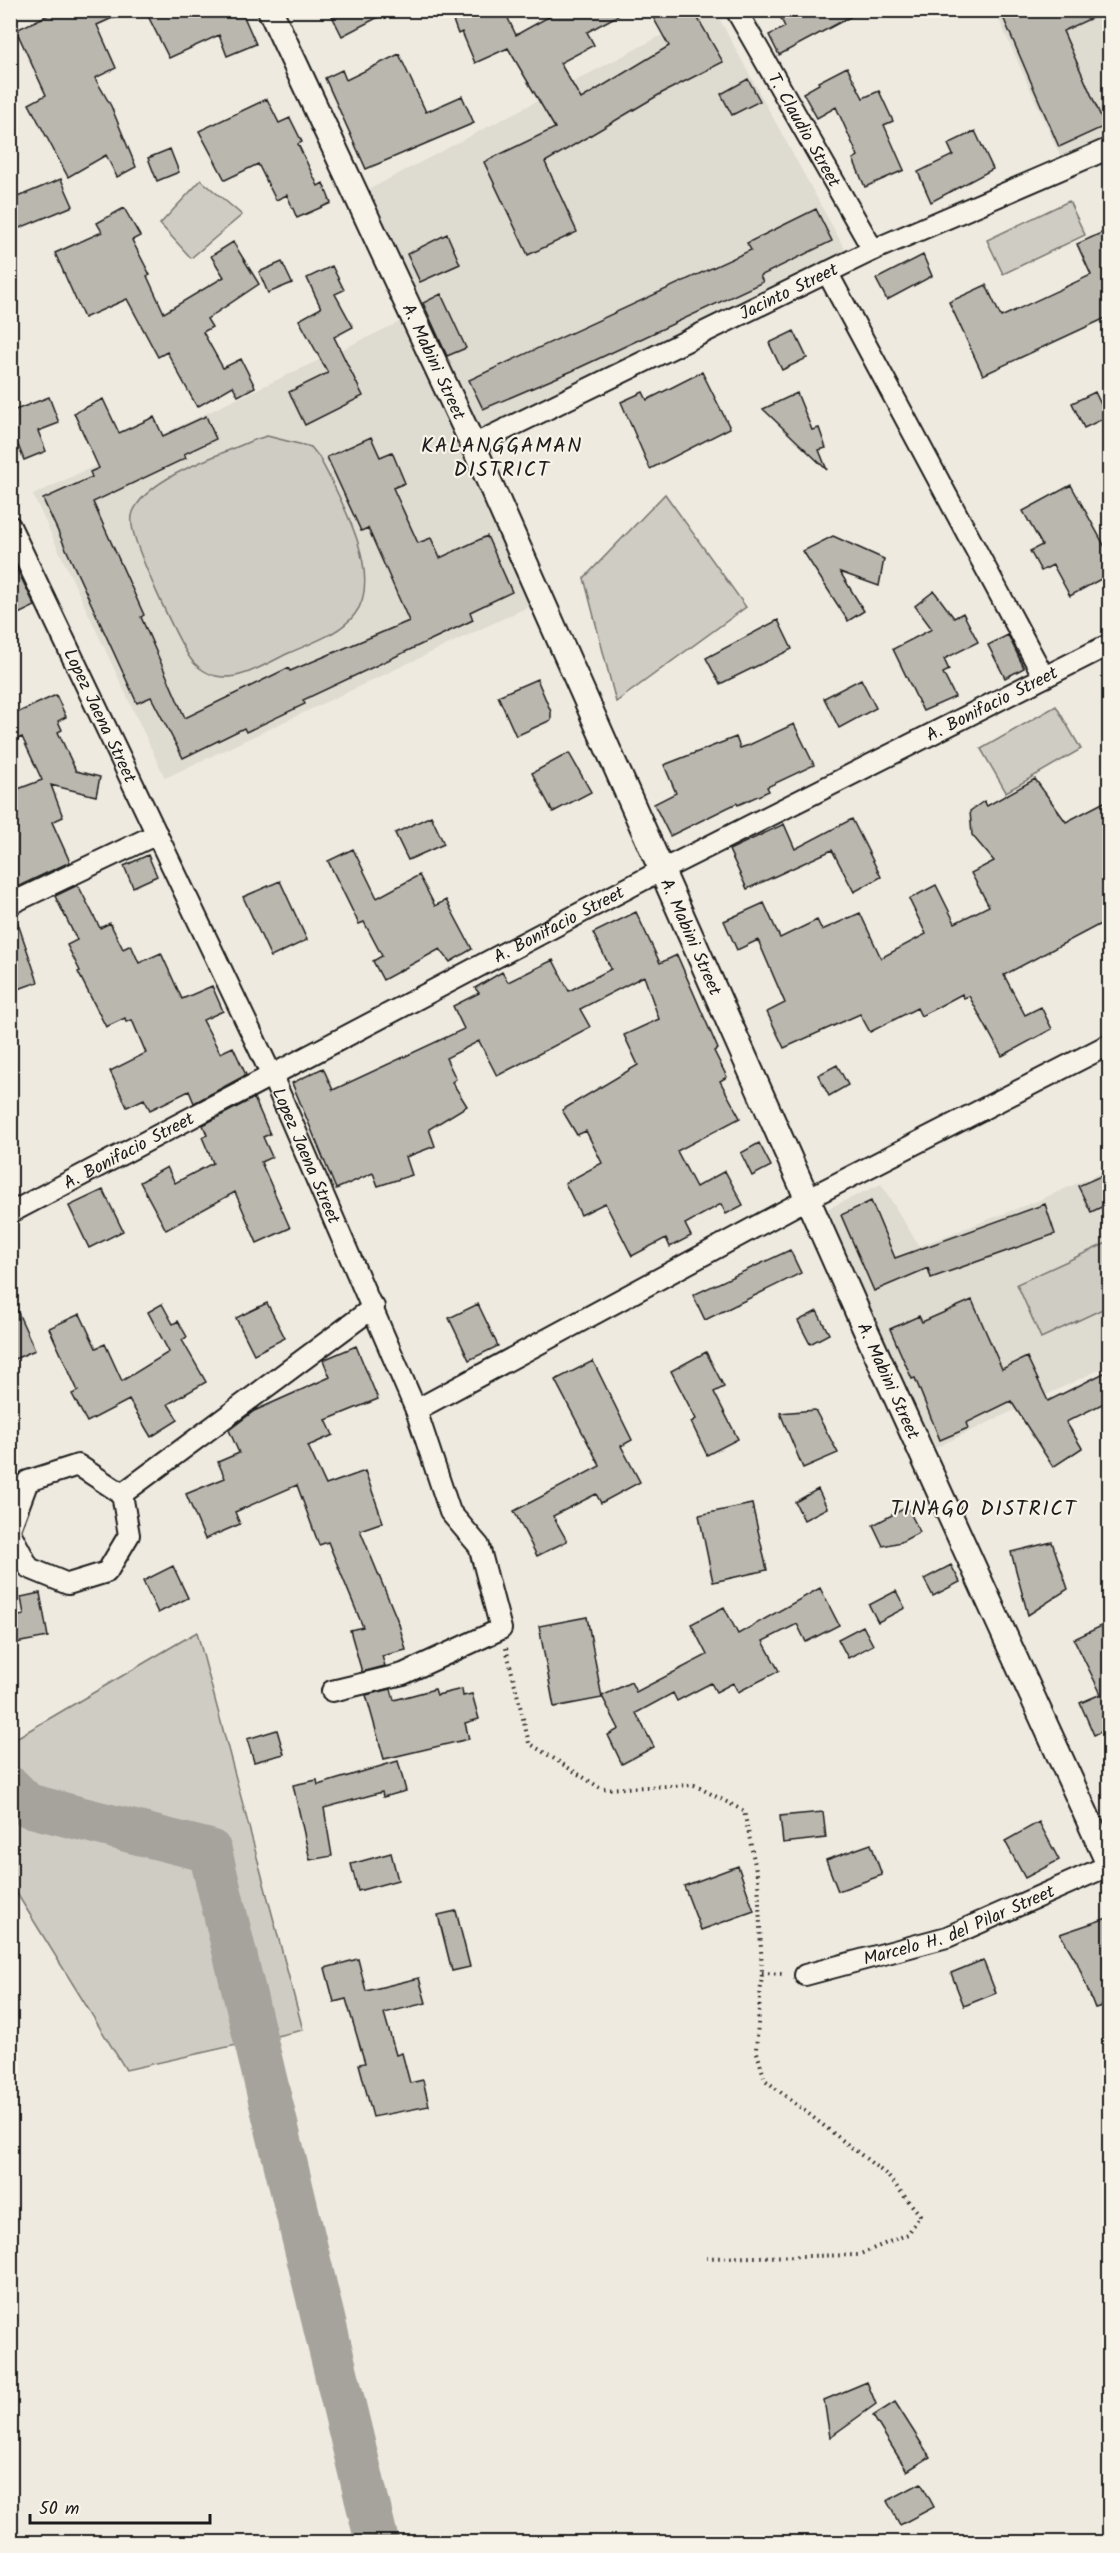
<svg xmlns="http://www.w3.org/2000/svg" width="1120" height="2553" font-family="Kalam,sans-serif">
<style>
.built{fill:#dedbd1}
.green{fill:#cfccc3;stroke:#767470;stroke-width:1.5}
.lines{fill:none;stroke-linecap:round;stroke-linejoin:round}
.river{stroke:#a6a39d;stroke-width:44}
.building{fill:#bab7af;stroke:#1c1c1c;stroke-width:1.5}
.minor-casing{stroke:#1c1c1c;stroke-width:24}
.tertiary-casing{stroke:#1c1c1c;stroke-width:28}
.path{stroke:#1c1c1c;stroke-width:4;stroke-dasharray:1.5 4.5;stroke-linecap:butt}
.minor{stroke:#f7f3e8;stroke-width:20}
.tertiary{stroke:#f7f3e8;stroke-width:24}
.labels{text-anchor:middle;stroke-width:4.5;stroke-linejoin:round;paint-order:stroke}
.street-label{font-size:18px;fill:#1c1c1c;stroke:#f7f3e8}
.quarter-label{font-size:21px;letter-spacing:1.5px;fill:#1c1c1c;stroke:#f7f3e8}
</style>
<rect width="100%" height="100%" fill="#eeeae0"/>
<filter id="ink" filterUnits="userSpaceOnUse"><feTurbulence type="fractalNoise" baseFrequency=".0167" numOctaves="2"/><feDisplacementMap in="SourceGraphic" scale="12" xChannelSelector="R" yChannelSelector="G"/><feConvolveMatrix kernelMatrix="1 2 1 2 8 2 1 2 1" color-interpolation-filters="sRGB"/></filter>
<g filter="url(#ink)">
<path class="built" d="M708,11H715L848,255L477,434L366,191Z
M995,11H1109V138L1062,160Z
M400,322L532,605L165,778L33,495Z
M1109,1169V1365L935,1448L825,1210L881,1184L919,1246L1042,1199Z"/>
<path class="green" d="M201,180L242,215L191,258L160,224Z
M1069,201L1085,235L1003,274L987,240Z
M267,436L311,447L319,457C338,494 385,575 355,614C340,634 311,643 289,653C269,662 239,682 216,676C207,674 195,666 190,658C177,639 134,547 132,525C131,520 132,512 135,508C154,475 218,456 251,441Z
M665,494L746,607L616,702L584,578Z
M1056,706L1081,749L1006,792L981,749Z
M1109,1242V1306L1041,1338L1017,1284Z
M197,1632L303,2030L126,2070L11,1884V1741Z"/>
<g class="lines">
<path class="river" d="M10,1788L27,1805L210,1851L377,2542"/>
</g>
<path class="building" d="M59,10H130L97,25L116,68L95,78L111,106L136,167L117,177L106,155L68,177L29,104L46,95L16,30Z
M145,10H241L256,44L227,56L219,35L169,58Z
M329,10H392L342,36Z
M461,10H504L516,35L561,10H628L587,32L594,45L560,63L581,99L669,46L649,10H693L723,62L662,93L545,162L577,232L528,255L484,162L555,128L508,48L475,63L462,32L458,34L451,15Z
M777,10H863L779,55L769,35L785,27Z
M1000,10H1109L1063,31L1105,126L1059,147Z
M399,54L426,112L462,96L474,123L366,169L325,78L342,70L346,80Z
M847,67L863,98L879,91L893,121L884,125L904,170L865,187L853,159L858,156L836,107L817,118L803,93L819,84L818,82Z
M748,79L760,101L732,115L721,94Z
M267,99L279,123L290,118L302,142L298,144L318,186L323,183L331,203L297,218L287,195L276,200L258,164L225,180L199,131Z
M975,131L993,169L931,202L918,172L953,155L948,144Z
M170,149L179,172L157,181L148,158Z
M61,179L73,206L10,232V200Z
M124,208L140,236L132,240L150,275L147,276L164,313L224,277L211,256L233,242L259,284L207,319L212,327L203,332L223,368L241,359L255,387L238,396L233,386L197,407L167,352L158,357L127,299L84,318L55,253L102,232L97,223Z
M816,209L832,241L760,276L763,282L572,371L483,409L469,380L751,250L747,243Z
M1110,229V316L983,375L949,302L986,285L1001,317L1091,275L1077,244Z
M447,234L460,264L420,282L407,254Z
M923,255L932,276L887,300L876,279Z
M282,262L292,283L268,293L259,272Z
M332,266L344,290L335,294L353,327L334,337L363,396L305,425L289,392L328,373L299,320L321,308L307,278Z
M441,294L466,348L447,356L423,303Z
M794,331L807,358L782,370L769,343Z
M702,372L730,428L650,469L621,402L643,392L647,400Z
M1095,392L1107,417L1084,428L1072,403Z
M797,393L812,430L819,428L826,448L819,450L827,470L763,409Z
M49,397L59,423L38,431L46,451L24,460L16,440L10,442V412Z
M103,399L119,433L154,417L163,436L206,416L216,439L184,454L186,458L93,502L144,615L141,617L185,718L288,668L290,671L409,621L368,528L361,531L327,457L371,437L380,457L392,452L405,483L393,488L418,543L431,538L440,558L487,536L512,592L470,612L473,620L303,700L305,704L246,732L244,728L183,758L151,697L137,703L43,499L92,477L90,472L99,468L74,413Z
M1071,485L1110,556V574L1070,596L1053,565L1041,571L1030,551L1042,545L1023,511Z
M833,536L884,559L879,586L840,572L864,611L848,621L803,551Z
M10,555L35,606L10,618Z
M934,591L954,618L963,613L978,642L944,659L949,670L943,673L955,697L923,711L893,649L932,629L915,606Z
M778,620L792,649L720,684L706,658Z
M1008,635L1024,668L1005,678L988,645Z
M537,679L551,712V720L516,736L498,696Z
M861,679L876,708L839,728L824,698Z
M56,695L66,717L58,721L62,730L58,732L76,771L100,777L96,796L51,785L63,817L52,822L70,862L17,887L10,873V792L42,780L22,737L10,742V716Z
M794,724L814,765L767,787L769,791L738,805L737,803L670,836L654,804L676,793L664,765L736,737L740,748L749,745Z
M569,753L591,792L553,812L532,773Z
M1035,779L1066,822L1110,799V919L1004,975L1025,1015L1041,1007L1052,1029L1002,1056L969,996L964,998L962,994L921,1016L917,1008L870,1032L860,1014L784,1048L767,1012L785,1003L758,940L737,950L724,921L764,903L780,938L817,920L822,930L860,913L881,958L926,934L909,899L936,885L955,923L989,906L971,873L994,861L972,835L970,811L984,801L987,806Z
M431,816L444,844L408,860L395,833Z
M852,819L881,877L854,892L832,850L747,889L729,850L784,824L795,849Z
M353,849L377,898L419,875L435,906L446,900L472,949L450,962L440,949L383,980L373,961L382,956L364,922L359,924L328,861Z
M148,855L157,876L133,887L124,866Z
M280,881L307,940L271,957L243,897Z
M78,885L100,928L110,923L123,949L131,945L139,963L161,953L182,999L212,986L223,1011L203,1020L220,1053L233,1047L246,1075L194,1103L189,1091L150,1110L144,1099L127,1107L110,1071L146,1053L132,1020L126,1022L125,1018L106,1027L78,972L80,971L67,945L77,940L55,896Z
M636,912L660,963L677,955L718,1049L714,1051L727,1077L720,1081L740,1118L677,1151L696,1187L725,1171L743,1205L726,1214L721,1204L685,1224L691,1236L670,1247L666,1238L632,1256L605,1203L581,1215L565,1183L602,1163L586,1131L577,1135L562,1110L638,1065L624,1035L659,1019L644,976L580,1009L590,1027L497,1076L479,1041L446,1058L456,1079L452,1082L467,1106L429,1129L435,1146L406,1157L412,1175L378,1186L373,1173L336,1189L292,1083L323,1068L333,1090L464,1029L453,1006L479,993L475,988L502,972L508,982L553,960L569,991L611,969L593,933Z
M15,915L38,982L10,992V916Z
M837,1065L848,1085L829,1096L818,1075Z
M254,1098L270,1134L263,1137L272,1157L261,1162L290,1228L257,1243L235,1192L166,1230L140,1182L167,1167L175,1183L213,1163L202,1137L207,1135L203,1125Z
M759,1143L771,1166L752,1176L741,1153Z
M1110,1172V1203L1091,1212L1078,1186Z
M103,1190L123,1231L89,1248L69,1206Z
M871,1201L895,1258L1045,1204L1055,1234L931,1278L928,1268L874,1291L841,1215Z
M790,1250L801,1273L705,1320L693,1295Z
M10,1295L35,1350L10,1361Z
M972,1300L1002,1369L1027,1357L1048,1401L1110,1370V1400L1066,1422L1082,1448L1053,1467L1011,1401L966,1423L968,1428L940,1440L915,1378L912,1379L890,1329L919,1316L922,1322Z
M267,1303L285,1338L254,1354L236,1318Z
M162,1304L173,1324L178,1321L187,1337L182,1340L206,1382L168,1404L178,1420L151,1437L129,1400L87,1422L72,1394L78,1391L49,1328L80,1314L96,1348L105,1344L122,1381L169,1352L148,1312Z
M478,1304L498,1346L469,1360L449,1318Z
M817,1311L829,1334L810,1344L798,1321Z
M356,1346L378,1399L326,1420L333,1435L308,1446L326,1485L365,1471L383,1522L360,1530L399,1624L406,1650L382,1656L385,1666L362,1672L350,1630L363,1627L328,1542L319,1545L297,1485L235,1512L240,1524L205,1539L186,1494L225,1478L218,1462L239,1453L229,1430L254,1411L330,1377L323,1360Z
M706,1352L724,1387L714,1392L738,1439L707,1455L691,1422L696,1419L671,1371Z
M593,1361L632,1440L621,1446L640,1482L601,1503L596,1494L553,1516L567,1541L537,1556L514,1511L600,1466L555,1380Z
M815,1410L838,1453L803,1468L780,1413Z
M818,1489L827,1508L804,1520L795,1502Z
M752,1504L767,1570L713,1582L699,1515Z
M907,1507L920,1532L901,1542L883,1546L873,1525Z
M1052,1542L1068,1589L1028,1615L1011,1552Z
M951,1565L960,1582L933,1596L924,1579Z
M173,1566L188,1598L158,1613L143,1581Z
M820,1588L839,1625L806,1642L797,1624L763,1641L779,1671L738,1692L733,1683L716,1692L711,1683L677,1701L673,1693L636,1713L654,1747L622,1764L608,1735L619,1729L602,1696L631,1682L636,1692L707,1655L691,1624L724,1607L738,1634Z
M896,1591L905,1608L878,1622L869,1605Z
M40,1593L48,1637L10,1644V1618L24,1615L21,1597Z
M587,1617L602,1698L554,1707L539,1626Z
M1110,1622V1728L1094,1735L1080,1703L1101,1694L1074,1639Z
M863,1626L873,1645L848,1658L838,1639Z
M391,1689L394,1700L435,1689L437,1695L462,1689L463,1696L472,1694L479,1719L465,1723L469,1739L384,1759L366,1695Z
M277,1730L284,1754L254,1762L247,1739Z
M398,1761L406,1791L383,1797L382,1792L324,1808L332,1856L310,1860L293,1785L317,1780L318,1785Z
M823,1812L826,1838L783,1843L780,1816Z
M1039,1822L1059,1860L1025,1878L1005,1841Z
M871,1844L882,1875L838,1891L826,1860Z
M391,1853L398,1880L358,1891L351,1864Z
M738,1866L754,1911L701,1930L684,1886Z
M456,1911L470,1967L452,1971L438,1915Z
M1110,1917V2004L1095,2008L1077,1962L1060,1934Z
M358,1959L366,1991L419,1978L426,2003L384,2013L396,2055L402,2053L410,2083L423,2080L429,2106L373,2117L359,2064L365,2063L346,1999L334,2002L325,1968Z
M983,1960L996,1993L964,2006L951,1973Z
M867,2382L876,2404L830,2437L824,2400Z
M895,2402L930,2457L907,2471L873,2416Z
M921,2483L934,2507L900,2525L887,2501Z"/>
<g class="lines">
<g class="minor-casing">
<g id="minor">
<path id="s1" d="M736,10L873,250"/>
<path d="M827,272L1044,677"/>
<path id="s2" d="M473,445L873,250L1110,148"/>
<path id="s3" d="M10,526L272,1076L416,1410L450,1512L479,1546L501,1629L403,1674L332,1691"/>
<path d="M10,904L157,834"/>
<path id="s4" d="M10,1213L662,870L1110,644"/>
<path d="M416,1410L807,1199L1110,1044"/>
<path d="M122,1494L374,1307"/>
<path d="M10,1529L28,1481L78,1465L122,1494L129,1535L107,1572L68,1584L29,1568L10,1532"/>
<path id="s5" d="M805,1975L947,1937L1110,1865"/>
</g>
</g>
<g class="tertiary-casing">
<g id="tertiary">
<path id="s6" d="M270,10L473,445L862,1322L1110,1867"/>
</g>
</g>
<path class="path" d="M506,1648L529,1743L602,1789L694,1785L744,1811L758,1880L762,1973L756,2049L765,2080L887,2175L920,2215L908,2234L858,2255L703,2258
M762,1973L785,1974"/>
<use href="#minor" class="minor"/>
<use href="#tertiary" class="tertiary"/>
</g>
</g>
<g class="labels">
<g class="street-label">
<text dy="6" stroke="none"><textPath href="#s1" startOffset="138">T. Claudio Street</textPath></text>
<text dy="6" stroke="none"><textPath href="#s2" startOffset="351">Jacinto Street</textPath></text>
<text dy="6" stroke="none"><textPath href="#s6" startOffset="388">A. Mabini Street</textPath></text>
<text dy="6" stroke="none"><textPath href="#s4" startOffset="1106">A. Bonifacio Street</textPath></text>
<text dy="6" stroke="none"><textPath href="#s3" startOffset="210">Lopez Jaena Street</textPath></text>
<text dy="6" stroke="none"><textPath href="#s4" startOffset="620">A. Bonifacio Street</textPath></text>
<text dy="6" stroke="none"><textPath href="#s6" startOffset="1018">A. Mabini Street</textPath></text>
<text dy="6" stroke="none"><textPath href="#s4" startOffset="134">A. Bonifacio Street</textPath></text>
<text dy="6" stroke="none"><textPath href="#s3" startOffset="696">Lopez Jaena Street</textPath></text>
<text dy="6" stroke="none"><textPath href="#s6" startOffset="1504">A. Mabini Street</textPath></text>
<text dy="6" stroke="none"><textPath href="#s5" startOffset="162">Marcelo H. del Pilar Street</textPath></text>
</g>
<g class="quarter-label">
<text x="502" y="452">KALANGGAMAN<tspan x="502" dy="24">DISTRICT</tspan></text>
<text x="984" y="1515">TINAGO DISTRICT</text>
</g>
</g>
<rect width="1120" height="2553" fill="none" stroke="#f7f3e8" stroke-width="36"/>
<rect x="18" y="18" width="1084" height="2517" fill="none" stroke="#1c1c1c" stroke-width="2" filter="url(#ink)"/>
<path d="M30 2514v9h180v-9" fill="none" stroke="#1c1c1c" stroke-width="3"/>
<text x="39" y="2514" font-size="18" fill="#1c1c1c" stroke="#f7f3e8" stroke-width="4.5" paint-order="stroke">50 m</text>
</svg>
